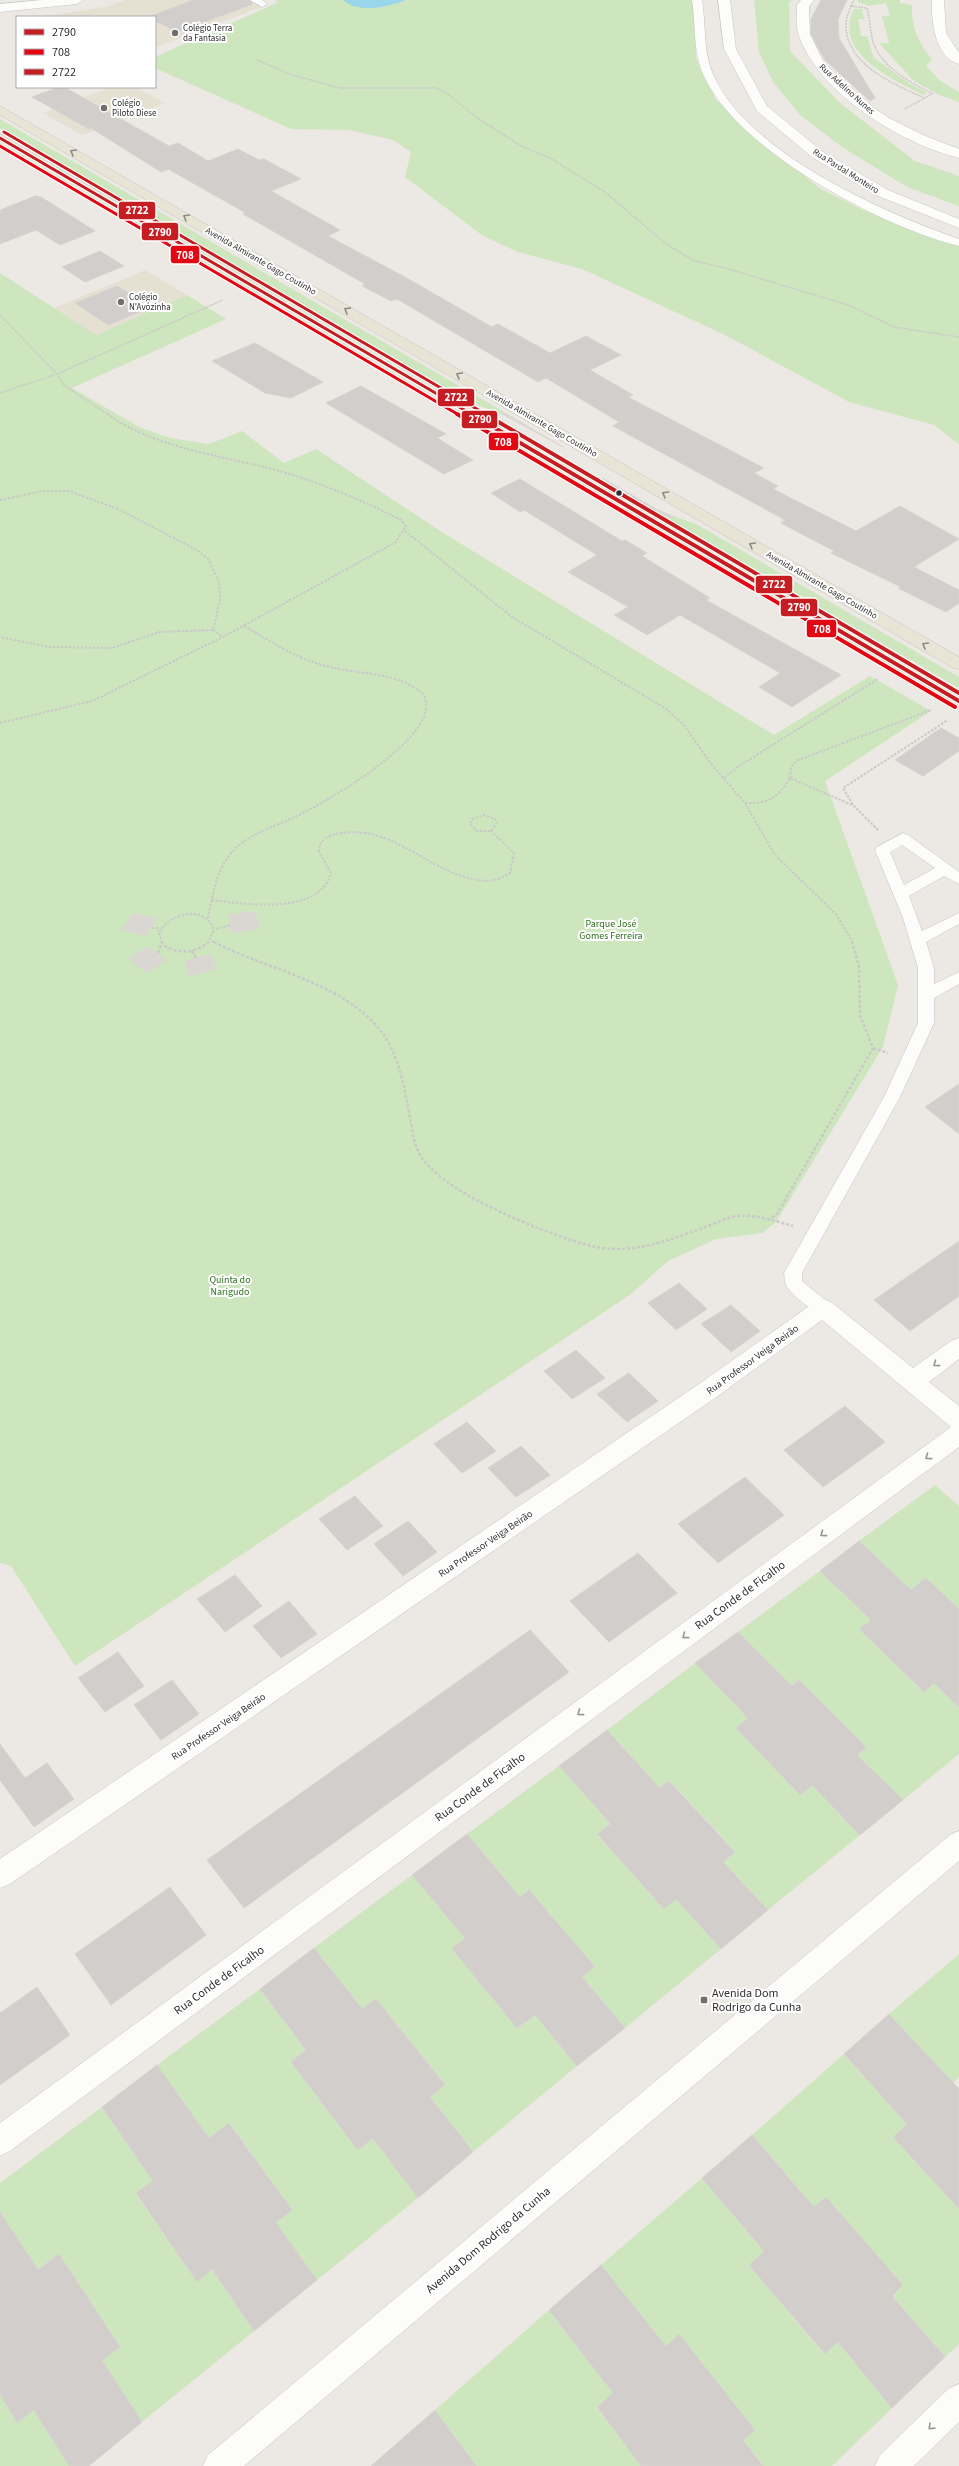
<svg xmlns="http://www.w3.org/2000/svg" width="959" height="2466" font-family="'Source Sans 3',sans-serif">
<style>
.education{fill:#e6e0d3}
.green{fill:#cee6be}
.plaza{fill:#dad6d2}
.water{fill:#99d6ec}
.building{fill:#d1cecb;stroke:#d7d4d0}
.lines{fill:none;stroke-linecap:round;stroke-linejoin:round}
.lane-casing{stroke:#c5c4c5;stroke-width:1}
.street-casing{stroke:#c5c4c5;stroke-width:1}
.secondary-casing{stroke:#c5c4c5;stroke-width:1}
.primary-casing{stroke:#c6c5c4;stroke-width:1}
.path-far2{stroke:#c9c9c8;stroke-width:1.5;stroke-dasharray:2 1;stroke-linecap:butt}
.path-far1{stroke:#c9c9c8;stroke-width:2;stroke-dasharray:2.5 1.5;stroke-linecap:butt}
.path{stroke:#c9c9c8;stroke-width:2.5;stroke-dasharray:3 2;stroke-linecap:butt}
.lane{fill:#fcfcfb;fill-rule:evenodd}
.street{fill:#fcfcfb;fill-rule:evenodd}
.secondary{fill:#fcfcfb;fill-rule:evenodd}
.primary{fill:#e8e4d6;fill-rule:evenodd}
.bus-1-far1-casing{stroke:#fff;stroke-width:5}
.bus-1-casing{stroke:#fff;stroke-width:6}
.bus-2-far1-casing{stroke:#fff;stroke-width:5}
.bus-2-casing{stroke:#fff;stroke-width:6}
.bus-3-far1-casing{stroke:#fff;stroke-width:5}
.bus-3-casing{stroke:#fff;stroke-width:6}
.bus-1-far1{stroke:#c61d23;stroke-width:3}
.bus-1{stroke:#c61d23;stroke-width:4}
.bus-2-far1{stroke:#e30613;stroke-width:3}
.bus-2{stroke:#e30613;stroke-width:4}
.bus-3-far1{stroke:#c61d23;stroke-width:3}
.bus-3{stroke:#c61d23;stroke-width:4}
.oneway{stroke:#8b8982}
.oneway2{stroke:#959594}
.poi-dot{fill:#706f6e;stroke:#fff;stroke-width:1.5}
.bus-dot{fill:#2e2e2e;stroke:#fff;stroke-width:1.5}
.labels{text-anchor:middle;stroke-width:4;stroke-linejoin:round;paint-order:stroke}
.far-poi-label{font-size:9px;fill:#2e2e2e;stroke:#fff;text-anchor:start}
.far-street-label{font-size:9px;fill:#2e2e2e;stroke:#fff}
.park-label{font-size:10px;fill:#2c6e1b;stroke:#fff}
.street-label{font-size:10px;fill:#2e2e2e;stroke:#fff}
.near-street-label{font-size:12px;fill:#2e2e2e;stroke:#fff}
.near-poi-label{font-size:12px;fill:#2e2e2e;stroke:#fff;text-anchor:start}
.line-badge{stroke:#fff;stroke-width:1.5}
.badge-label{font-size:11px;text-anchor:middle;font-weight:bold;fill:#fff}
</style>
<rect width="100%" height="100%" fill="#ece8e4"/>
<path class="education" d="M125,0H246L261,7L155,48V17L48,16L109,6Z
M111,87H135L165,103L82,135L43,113Z
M145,270L187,295L96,335L54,308Z"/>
<path class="green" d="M274,0H694L696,58L716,100L819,188L863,210L959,245V444L934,425L849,402L725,335L582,269L518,252L483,236L405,177L411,152L393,140L349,130L291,129L155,68V57L279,2Z
M754,0H792L789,3L790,51L840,103L915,161L959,176V206L907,187L842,147L800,115L773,82L759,52Z
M858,0H900V3L912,5C911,28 918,42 932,59L926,66L939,80L959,92V102L935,93L913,80L879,43H889L882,16H890L886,3L869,6L858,2Z
M854,9H862L864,19H858L861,36H867L874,58L909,83L927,93L923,95C892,79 832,53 854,9Z
M0,119L504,412L501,414L472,403L0,128Z
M0,273L96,335L187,295L226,319L72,388L139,427L170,438L209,444L242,431L284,463L316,449L445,534L774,735L870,676L931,711L825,781L898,985L883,1047L776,1222L762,1233L716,1239L668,1261L631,1294L75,1666L11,1566L0,1563Z
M674,516L698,525L959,677V688L669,519Z
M935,1485L959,1506V1609L926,1578L911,1590L859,1541Z
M820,1571L871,1620L859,1629L923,1692L934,1683L959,1707V1754L903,1800L857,1755L866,1747L799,1681L792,1686L738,1632Z
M695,1663L748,1718L736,1728L800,1794L812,1785L860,1835L768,1910L723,1862L735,1851L670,1781L660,1788L607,1730Z
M559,1766L611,1824L597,1835L664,1909L676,1899L721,1949L625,2028L582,1977L529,1890L520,1897L467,1834Z
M412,1875L465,1938L452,1949L517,2028L535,2015L577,2066L473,2152L430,2097L445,2085L376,1999L362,2009L314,1948Z
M959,1954V2077L953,2083L889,2014Z
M260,1989L306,2050L358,2150L373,2138L418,2198L317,2280L276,2223L292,2210L230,2123L209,2138L157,2065Z
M844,2054L907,2124L893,2137L959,2209V2344L945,2357L892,2296L903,2285L826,2197L814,2207L752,2135Z
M102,2107L153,2181L136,2194L196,2281L212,2269L254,2331L142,2422L102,2360L119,2346L59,2254L38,2270L0,2212V2183Z
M702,2178L764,2251L749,2265L824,2354L838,2342L892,2408L832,2466H763L743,2441L755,2430L679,2335L666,2346L601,2265Z
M549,2310L613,2393L597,2408L641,2466H476L435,2410Z
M0,2394L34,2410L69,2466H0Z"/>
<path class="plaza" d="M504,412L564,447V448L501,414Z
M601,478H603L657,509L674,516L669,519Z
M255,911L260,929L231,933L228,915Z
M133,913L157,918L146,936L122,930Z
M148,946L167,960L147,973L128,959Z
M210,954L217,969L190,976L184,961Z"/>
<path class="water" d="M343,0H406C388,7 359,14 343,0Z"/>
<path class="building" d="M193,0H249L253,4L178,32L155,21V17H148Z
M821,0H847L838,19L839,38L875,98L870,101L825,60L821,53L811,34V19Z
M59,87H64L169,146L178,143L208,161L238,149L259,160L264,159L301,179L271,191L340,230L328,236L403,276L492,327L498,324L550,353L586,336L621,355L590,370L633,395L628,397L764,468L754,473L778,486L773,489L856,531L900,506L959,539L914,567L959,590V603L946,612L898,588L901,587L831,553L834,551L781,523L785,520L613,426L619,422L546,378L538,382L397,299L391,301L362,286L365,284L243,214L246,213L168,169L161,172L91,128L89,129L32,97Z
M35,196L41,197L95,231L60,245L36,230L0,244V210Z
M100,251L124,266L85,282L62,267Z
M117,286L151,307L108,325L75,303Z
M255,343L323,382L291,398L265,393L212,361Z
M361,386L446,434L437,438L473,460L444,474L326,403Z
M520,479L622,541L625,540L647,553L642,556L710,598L706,600L841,675L792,707L759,687L780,673L680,615L647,635L614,615L628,607L568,572L597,555L524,510L520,512L491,493Z
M941,728L959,738V751L923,776L895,760Z
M959,1084V1134L925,1107Z
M959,1241V1296L910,1331L874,1300Z
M679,1283L707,1309L676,1330L648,1303Z
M731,1305L760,1331L731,1352L701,1324Z
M576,1350L605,1378L572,1399L544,1371Z
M629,1373L658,1401L627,1422L597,1394Z
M845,1406L885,1442L823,1487L784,1450Z
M467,1422L496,1451L462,1473L434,1444Z
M521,1446L550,1475L516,1497L488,1468Z
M745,1477L784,1515L718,1563L678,1524Z
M355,1496L383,1526L347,1550L319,1519Z
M408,1521L437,1552L403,1576L374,1544Z
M859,1541L911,1590L926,1578L959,1609V1707L934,1683L924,1692L859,1629L871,1620L820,1571Z
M638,1553L677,1593L609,1642L570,1601Z
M235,1575L262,1606L225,1632L197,1599Z
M289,1601L317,1634L281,1658L253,1626Z
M530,1630L569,1672L244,1908L207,1860Z
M738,1632L792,1686L799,1680L866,1747L857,1755L903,1800L860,1835L812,1785L800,1795L736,1728L748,1718L695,1663Z
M118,1652L144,1686L105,1712L78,1678Z
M172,1680L199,1714L161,1740L134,1705Z
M607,1730L660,1788L669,1781L735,1852L723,1862L768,1910L721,1949L676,1899L664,1909L597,1834L611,1824L559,1766Z
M0,1744L25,1778L47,1763L74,1799L34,1827L0,1780Z
M467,1834L520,1897L529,1890L595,1967L582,1977L625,2028L577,2066L535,2015L517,2028L452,1949L465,1938L412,1875Z
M170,1887L206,1935L111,2005L75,1954Z
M314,1948L362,2009L376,1999L445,2085L430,2097L473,2152L418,2198L373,2138L358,2150L291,2062L306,2050L260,1989Z
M37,1987L70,2035L0,2085V2013Z
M889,2014L959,2089V2209L893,2137L907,2124L844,2054Z
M157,2065L209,2138L229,2123L292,2210L276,2223L317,2280L254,2331L212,2269L197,2282L136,2193L153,2181L102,2107Z
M752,2135L814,2207L826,2197L903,2285L892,2296L945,2357L892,2408L838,2342L825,2354L749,2265L764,2251L702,2178Z
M0,2212L38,2270L59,2254L120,2347L102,2360L142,2422L89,2466H69L34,2410L17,2423L0,2394Z
M601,2265L666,2346L679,2334L755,2430L743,2441L763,2466H641L597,2407L613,2393L549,2310Z
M435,2410L476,2466H371Z"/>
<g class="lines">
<g class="lane-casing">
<path id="lane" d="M250,0H262L267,4L262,7Z
M692,0H702C706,25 703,51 713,74C747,153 883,212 959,239V246C882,227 736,150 703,74C693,51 696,25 692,0Z
M903,833L908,835L959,872V884L944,876L909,896L922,931L959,913V924L926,942L934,968V984L959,972V984L934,998V1023L900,1097L802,1273V1281L829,1303L832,1308L829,1313C818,1317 795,1298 788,1288C784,1284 785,1278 784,1273L884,1097L918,1023V968L903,918L875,850L877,847ZM902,845L935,868L904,885L890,852Z"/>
</g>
<g class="street-casing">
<path id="street" d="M801,0H814L809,6L810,34L824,63L874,108L889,118L923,135L959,149V158C900,143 820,94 799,36C795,27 797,14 797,5Z
M932,0H944L946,33L959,53V64C935,58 931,20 932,0Z
M823,1299L831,1302L913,1368L951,1341L959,1338V1359L929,1382L959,1406V1447L10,2151L0,2156V2123L951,1427L822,1320L715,1398L10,1884L0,1888V1859L699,1384L815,1302Z
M959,2384V2422L914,2466H875L880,2455L948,2389Z"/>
</g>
<g class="secondary-casing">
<path id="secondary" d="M42,0H83L77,4L0,12V4Z
M718,0H730L736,49L767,106L823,152L888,190L959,219V228L878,196L813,158L757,111L724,49Z
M959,1831V1861L244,2466H203L208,2455L950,1835Z"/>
</g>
<g class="primary-casing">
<path id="primary" d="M0,106L959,657V669L953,668L0,115Z
M0,134L959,693V706L953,705L0,144Z"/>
</g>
<path class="path-far2" d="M851,6L854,0
M257,60L289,74L340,88H436L445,92L479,119L521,146L550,158L605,192L665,243L694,261L722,267L851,306L894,327L959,337
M925,98C894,85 845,64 846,24C846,18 849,11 851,6L867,8C870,19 870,31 873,42C882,68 910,82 933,94
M905,109L932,94
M0,315L57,374L0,393
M109,415L64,385L57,374L223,300"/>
<path class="path-far1" d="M0,500L43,491H69L118,509L197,550L208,559L219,582L220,600L213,630L159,632L112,648L49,647L0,637
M405,531L512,617L665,708L683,724L712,765L745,803L775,855L836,914L853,943
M213,630L223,637
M0,723L92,701L223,637L396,542L406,526L401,520C362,500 325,485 283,472C223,455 159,450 107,414
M724,778L739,766L878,679
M790,778L791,767L798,760L931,710
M745,803C768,804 778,798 790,778L852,805
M483,815L495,819L497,823L491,831H477L470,824L472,819Z
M878,830L853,805L843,788L948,720
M212,900C244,904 320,916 331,873L319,852C317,828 361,831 375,835C411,845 441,875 479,880C492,882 499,880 510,873L514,853L491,831
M208,918C213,895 216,869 233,851C251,832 277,826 299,815C333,798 412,751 425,714C427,707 427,697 421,692C394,670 351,675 319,664C292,656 269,640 244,626
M152,928H160
M216,929L230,925
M212,941L216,943
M162,943L159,933C169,913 205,904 214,930L208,943"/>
<path class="path" d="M161,942C172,955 197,954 208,942
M214,942C266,969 330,979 373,1022C400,1049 404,1088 411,1123C413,1132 414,1143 418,1151C436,1191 543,1232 584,1244C628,1257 664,1242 705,1227C715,1224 725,1218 736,1216C755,1214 775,1221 793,1226
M192,951L196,958
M158,953L162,943
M873,1048L888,1053
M768,1220L777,1214L873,1048L860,1015L859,966L852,942"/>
<use href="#lane" class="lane"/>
<use href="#street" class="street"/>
<use href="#secondary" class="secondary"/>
<use href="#primary" class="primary"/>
<g class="bus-1-far1-casing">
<path id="bus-1-far1" d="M0,138L473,415"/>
</g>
<g class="bus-1-casing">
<path id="bus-1" d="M471,414L959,701"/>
</g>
<g class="bus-2-far1-casing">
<path id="bus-2-far1" d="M0,146L459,415"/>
</g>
<g class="bus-2-casing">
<path id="bus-2" d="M457,414L955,707"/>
</g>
<g class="bus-3-far1-casing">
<path id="bus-3-far1" d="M4,132L487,415"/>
</g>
<g class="bus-3-casing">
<path id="bus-3" d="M485,414L959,693"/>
</g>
<use href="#bus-1-far1" class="bus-1-far1"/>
<use href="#bus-1" class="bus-1"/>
<use href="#bus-2-far1" class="bus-2-far1"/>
<use href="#bus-2" class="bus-2"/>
<use href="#bus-3-far1" class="bus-3-far1"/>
<use href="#bus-3" class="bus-3"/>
</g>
<defs><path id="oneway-chevron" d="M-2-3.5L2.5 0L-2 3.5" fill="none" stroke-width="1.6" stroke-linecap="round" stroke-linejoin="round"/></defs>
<g class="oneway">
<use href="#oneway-chevron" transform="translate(73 152) rotate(-150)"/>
<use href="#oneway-chevron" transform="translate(186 217) rotate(-150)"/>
<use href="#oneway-chevron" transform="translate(347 310) rotate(-150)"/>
<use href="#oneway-chevron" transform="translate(459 375) rotate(-150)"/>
<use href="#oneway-chevron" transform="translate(665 494) rotate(-150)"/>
<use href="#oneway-chevron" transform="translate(752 545) rotate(-150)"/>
<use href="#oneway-chevron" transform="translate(925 645) rotate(-150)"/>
</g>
<g class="oneway2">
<use href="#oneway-chevron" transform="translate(936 1364) rotate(144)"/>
<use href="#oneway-chevron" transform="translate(928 1457) rotate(144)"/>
<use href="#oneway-chevron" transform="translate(823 1534) rotate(144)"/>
<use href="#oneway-chevron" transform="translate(685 1636) rotate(144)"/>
<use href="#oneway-chevron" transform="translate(580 1713) rotate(144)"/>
<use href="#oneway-chevron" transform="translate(931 2427) rotate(136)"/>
</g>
<g class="poi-dot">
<circle cx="175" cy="33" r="4"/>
<circle cx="104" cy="108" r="4"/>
<circle cx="121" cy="302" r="4"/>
<rect x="700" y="1996" width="8" height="8" rx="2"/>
</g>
<circle class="bus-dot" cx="619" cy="493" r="3.5"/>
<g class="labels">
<g class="far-poi-label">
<text x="183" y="31">Colégio Terra<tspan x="183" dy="10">da Fantasia</tspan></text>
<text x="112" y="106">Colégio<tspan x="112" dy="10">Piloto Diese</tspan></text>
<text x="129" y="300">Colégio<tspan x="129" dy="10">N'Avózinha</tspan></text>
</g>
<g class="far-street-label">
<text transform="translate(847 89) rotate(42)" y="3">Rua Adelino Nunes</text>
<text transform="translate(846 171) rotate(32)" y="3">Rua Pardal Monteiro</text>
<text transform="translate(261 261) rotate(30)" y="3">Avenida Almirante Gago Coutinho</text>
<text transform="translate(542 423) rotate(30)" y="3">Avenida Almirante Gago Coutinho</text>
<text transform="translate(822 585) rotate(30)" y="3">Avenida Almirante Gago Coutinho</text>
</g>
<g class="park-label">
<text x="611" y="927">Parque José<tspan x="611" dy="12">Gomes Ferreira</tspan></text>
<text x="230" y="1283">Quinta do<tspan x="230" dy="12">Narigudo</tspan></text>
</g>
<g class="street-label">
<text transform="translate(752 1359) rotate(-36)" y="4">Rua Professor Veiga Beirão</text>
<text transform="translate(485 1543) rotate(-34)" y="4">Rua Professor Veiga Beirão</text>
<text transform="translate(218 1726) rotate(-34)" y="4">Rua Professor Veiga Beirão</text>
</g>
<g class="near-street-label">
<text transform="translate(740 1595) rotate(-36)" y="4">Rua Conde de Ficalho</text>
<text transform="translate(480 1787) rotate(-36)" y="4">Rua Conde de Ficalho</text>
<text transform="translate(219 1980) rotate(-36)" y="4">Rua Conde de Ficalho</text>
<text transform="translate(488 2240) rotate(-40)" y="4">Avenida Dom Rodrigo da Cunha</text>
</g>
<g class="near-poi-label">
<text x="712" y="1997">Avenida Dom<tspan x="712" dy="14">Rodrigo da Cunha</tspan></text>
</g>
</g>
<g class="line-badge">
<rect x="118" y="201" width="38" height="19" rx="4" fill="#c61d23"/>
<rect x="141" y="222" width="38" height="19" rx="4" fill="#c61d23"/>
<rect x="170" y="245" width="30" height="19" rx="4" fill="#e30613"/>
<rect x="437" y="388" width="38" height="19" rx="4" fill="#c61d23"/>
<rect x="461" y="410" width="37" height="19" rx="4" fill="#c61d23"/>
<rect x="488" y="432" width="31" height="19" rx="4" fill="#e30613"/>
<rect x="755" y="575" width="38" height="19" rx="4" fill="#c61d23"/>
<rect x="780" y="598" width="38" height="19" rx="4" fill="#c61d23"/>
<rect x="806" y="619" width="31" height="19" rx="4" fill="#e30613"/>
</g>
<g class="badge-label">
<text x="137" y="214">2722</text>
<text x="160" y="236">2790</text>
<text x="185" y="259">708</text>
<text x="456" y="401">2722</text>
<text x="480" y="423">2790</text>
<text x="503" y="446">708</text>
<text x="774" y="588">2722</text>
<text x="799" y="611">2790</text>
<text x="822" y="633">708</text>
</g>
<rect x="16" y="16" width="140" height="72" fill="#ffffff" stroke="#ababab"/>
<rect x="24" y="29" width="20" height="6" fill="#c61d23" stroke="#ababab"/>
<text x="52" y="36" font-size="12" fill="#2e2e2e">2790</text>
<rect x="24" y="49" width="20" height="6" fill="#e30613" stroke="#ababab"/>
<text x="52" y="56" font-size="12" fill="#2e2e2e">708</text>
<rect x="24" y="69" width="20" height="6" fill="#c61d23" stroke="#ababab"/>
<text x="52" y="76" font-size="12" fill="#2e2e2e">2722</text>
</svg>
